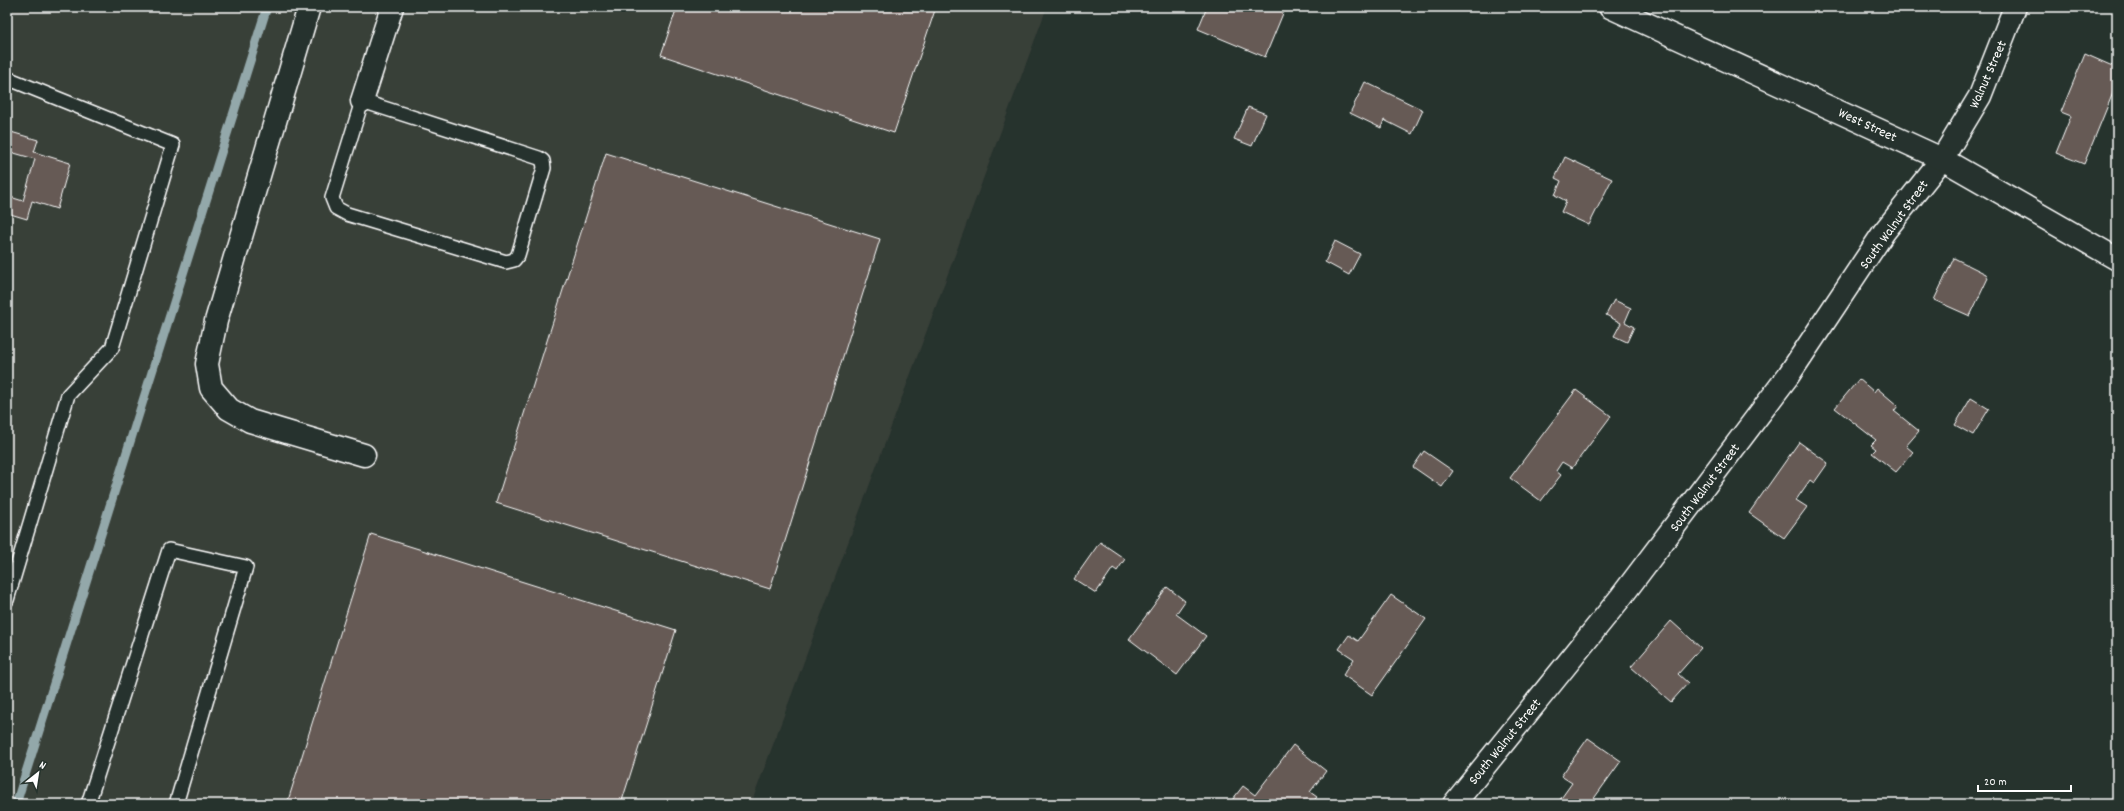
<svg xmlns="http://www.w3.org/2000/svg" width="2124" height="811" font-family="Dekko,sans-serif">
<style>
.built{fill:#393f39}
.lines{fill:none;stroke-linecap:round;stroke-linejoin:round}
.stream{stroke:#93a8aa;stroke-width:9}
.building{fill:#665a55;stroke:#fff}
.lane-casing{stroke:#fff;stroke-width:16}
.street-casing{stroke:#fff;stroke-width:25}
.secondary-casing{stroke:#fff;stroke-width:25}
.lane{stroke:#26332d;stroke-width:13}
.street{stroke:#26332d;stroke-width:22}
.secondary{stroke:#26332d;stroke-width:22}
.labels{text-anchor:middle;stroke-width:3;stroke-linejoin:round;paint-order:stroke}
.street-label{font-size:14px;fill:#fff;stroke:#26332d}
</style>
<rect width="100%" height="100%" fill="#26332d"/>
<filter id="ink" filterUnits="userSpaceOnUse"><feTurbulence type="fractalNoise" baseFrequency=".025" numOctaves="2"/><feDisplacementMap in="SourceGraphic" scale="8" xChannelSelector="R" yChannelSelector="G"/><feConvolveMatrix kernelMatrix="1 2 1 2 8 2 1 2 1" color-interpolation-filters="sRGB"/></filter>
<g filter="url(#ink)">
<path class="built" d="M7,7H1047L751,804H7Z"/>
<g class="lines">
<path class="stream" d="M16,804L267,7"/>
</g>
<path class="building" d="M677,7H936L894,133L661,55Z
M1207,7H1276L1284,11L1265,57L1198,29Z
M2085,54L2117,68V83L2084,164L2056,153L2071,116L2061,112Z
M1365,82L1423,110L1412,134L1384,120L1381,128L1350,113Z
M1248,107L1266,114L1252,146L1234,139Z
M11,132L38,140L34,152L70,163L57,209L32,201L27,219L7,213V196L23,201L35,159L7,151Z
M606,153L880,239L770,589L496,503Z
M1565,157L1612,179L1589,225L1561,212L1566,201L1555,195L1561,181L1555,178Z
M1335,241L1360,254L1349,275L1325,262Z
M1954,258L1986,274L1988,278L1970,316L1934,300Z
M1614,300L1631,308L1625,322L1634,327L1627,342L1614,336L1621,323L1606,315Z
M1859,379L1874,392L1877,388L1898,406L1894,411L1919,431L1906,446L1913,452L1896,472L1872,453L1876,449L1871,445L1876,440L1835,408Z
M1576,390L1611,416L1572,468L1562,462L1556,471L1561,475L1541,501L1510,478Z
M1971,398L1989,409L1973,435L1955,425Z
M1799,442L1828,463L1814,483L1810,480L1796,500L1807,507L1784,538L1749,513Z
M1424,451L1453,471L1442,487L1413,467Z
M371,534L676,630L621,804H287Z
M1100,542L1125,559L1117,571L1113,568L1096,593L1074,579Z
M1167,587L1185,601L1176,614L1206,636L1177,675L1129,639Z
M1391,595L1426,619L1372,695L1343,675L1354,659L1339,649L1349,635L1358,641Z
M1671,621L1701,648L1678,674L1688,683L1671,702L1631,667Z
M1588,738L1621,761L1590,804H1557L1572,783L1561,776Z
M1293,745L1326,771L1310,792L1317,797L1311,804H1229L1243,786L1255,795Z"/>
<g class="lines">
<g class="lane-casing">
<path id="lane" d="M7,78L173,145L112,348L68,395L7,600
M362,101L539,158L543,161L544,168L518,255L514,260L506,262L347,214L336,208L332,198Z
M88,804L169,550L246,567L176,804"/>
</g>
<g class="street-casing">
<path id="street" d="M309,7L216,321L207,364L211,388L229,409L250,421L364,455
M362,101L392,7
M1454,804L1621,597L1788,376L1884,232L1942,159L1980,96L2015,7"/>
</g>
<g class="secondary-casing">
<path id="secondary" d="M1610,7L1942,159L2117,259"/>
</g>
<use href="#lane" class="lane"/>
<use href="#street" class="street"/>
<use href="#secondary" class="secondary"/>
</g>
</g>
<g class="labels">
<g class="street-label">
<text transform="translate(1987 74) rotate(-66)" y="5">Walnut Street</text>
<text transform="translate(1868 124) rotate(25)" y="5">West Street</text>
<text transform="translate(1893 224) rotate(-54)" y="5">South Walnut Street</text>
<text transform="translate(1704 487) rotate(-53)" y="5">South Walnut Street</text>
<text transform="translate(1504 741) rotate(-51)" y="5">South Walnut Street</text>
</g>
</g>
<rect width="2124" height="811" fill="none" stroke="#26332d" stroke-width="24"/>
<rect x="12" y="12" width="2100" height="787" fill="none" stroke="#fff" stroke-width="1.5" filter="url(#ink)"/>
<g transform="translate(38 773) rotate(30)" stroke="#26332d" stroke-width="3" paint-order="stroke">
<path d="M0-3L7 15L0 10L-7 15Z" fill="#ffffff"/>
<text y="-6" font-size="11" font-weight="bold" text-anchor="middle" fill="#ffffff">N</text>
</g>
<path d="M1978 785v6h93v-6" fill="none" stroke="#ffffff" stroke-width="2"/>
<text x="1984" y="785" font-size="12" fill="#ffffff" stroke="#26332d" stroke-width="3" paint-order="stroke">20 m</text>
</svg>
